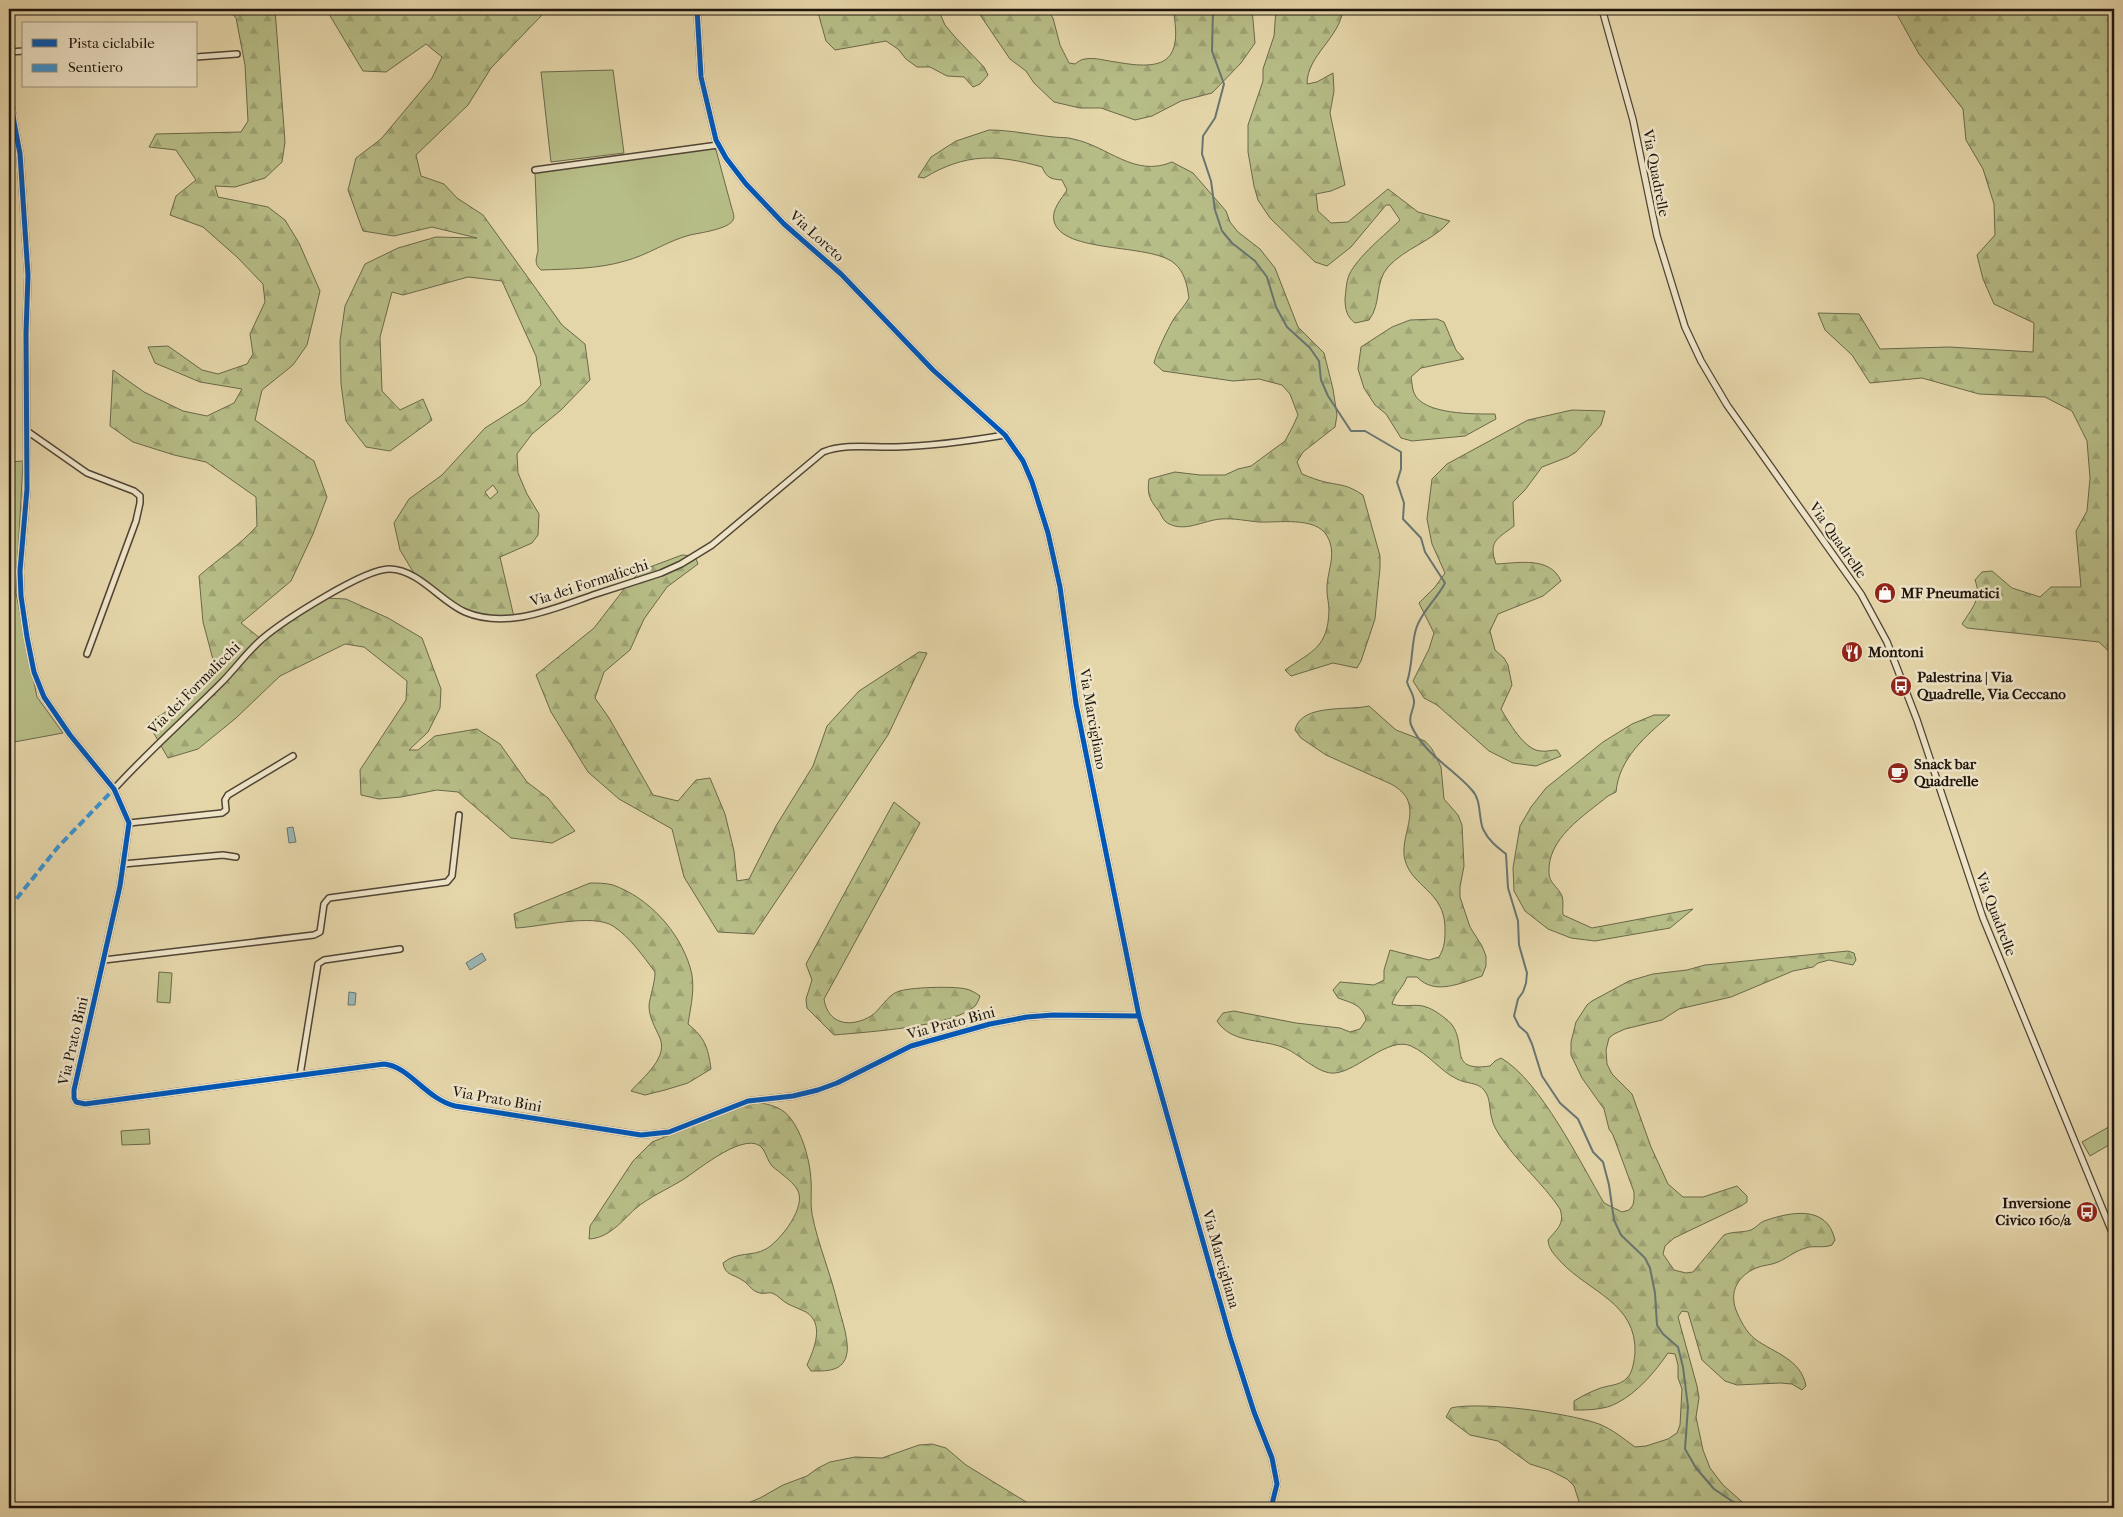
<svg xmlns="http://www.w3.org/2000/svg" width="2123" height="1517" font-family="'IM FELL French Canon',serif">
<style>
.green{fill:#b7bd87;stroke:#6a684a}
.forest{fill:url(#forest-firs);stroke:#6a684a;fill-rule:evenodd}
.water{fill:#9bb6b5;stroke:#697571}
.lines{fill:none;stroke-linecap:round;stroke-linejoin:round}
.stream{stroke:#697571;stroke-width:2}
.minor-casing{stroke:#504434;stroke-width:8}
.tertiary-casing{stroke:#504434;stroke-width:8}
.minor{stroke:#eee4c8;stroke-width:5}
.tertiary{stroke:#eee4c8;stroke-width:5.5}
.quiet{stroke:#3a93d2;stroke-width:4;stroke-dasharray:8 4;stroke-linecap:butt}
.cycleway-casing{stroke:#eee4c8;stroke-width:8}
.cycleway{stroke:#0057b8;stroke-width:5}
.labels{text-anchor:middle;stroke-width:5;stroke-linejoin:round;paint-order:stroke}
.street-label{font-size:15px;fill:#1e140c;stroke:#eee4c8}
.poi-label{font-size:15px;font-weight:bold;fill:#1e140c;stroke:#eee4c8;text-anchor:start}
</style>
<defs>
<pattern id="forest-firs" width="22" height="20" patternUnits="userSpaceOnUse" patternTransform="scale(1.25)"><rect width="22" height="20" fill="#b7bd87"/><path d="M5 1l3.5 6h-7zM16 11l3.5 6h-7z" fill="#9da273"/></pattern>
</defs>
<rect width="100%" height="100%" fill="#e5d6aa"/>
<filter id="stains"><feTurbulence type="fractalNoise" baseFrequency=".004" numOctaves="4"/><feColorMatrix values="0 0 0 0 .2 0 0 0 0 .09 0 0 0 0 .02 0 0 0 .5 -.17"/></filter>
<radialGradient id="worn" r=".72"><stop offset=".6" stop-color="#630" stop-opacity="0"/><stop offset="1" stop-color="#630" stop-opacity=".3"/></radialGradient>
<path class="green" d="M613,70L624,153L551,162L541,72Z
M713,148L716,150L732,209C733,212 735,217 733,220C729,229 699,233 690,235C667,241 648,255 625,261C598,269 568,269 541,270C534,264 536,259 538,251L535,172Z
M23,461L16,593L37,697L63,733L9,743V462Z
M159,972L172,973L170,1003L157,1002Z
M2114,1124V1142L2090,1156L2082,1142Z
M149,1129L150,1144L122,1145L121,1131Z"/>
<path class="forest" d="M228,9H275L285,142L282,162L265,178L235,187L215,186L218,197L268,207L285,220L299,243L320,291L307,345L293,365L262,390L255,420L314,461L327,497L313,534L291,581L241,623L261,639L325,598L346,599L388,618L422,638L441,689L440,708L428,732L409,750H418L435,736L477,729L500,744L527,782L548,798L575,831L552,843L511,838L458,792L437,790L401,797L379,799L361,795L360,770L406,700L407,681L364,647L345,644L280,676L236,718L198,749L168,758L148,723L188,698L215,667L203,622L199,576C218,559 240,545 257,526L256,497L206,462L174,455L133,442L110,426L113,370L144,392L183,411L207,416L234,403L242,389L200,382L155,363L148,347L168,346L202,370L218,374L247,364L253,354L250,334L265,302L263,284L237,257L203,227L170,215L176,196L196,180L176,150L149,147L156,134L241,132L248,121L245,65L236,18Z
M326,9H543V14L491,68L468,105L416,155L421,176L444,184L457,198L483,215L562,325L585,344L590,380L561,410L532,434L517,454L518,473L527,494L539,514L538,535L532,543L500,557L514,617L499,618L467,613L418,580L400,550L394,523L409,499L442,475L485,428L526,402L541,385L536,356L502,281L468,277L403,295L392,292L380,337L382,391L400,410L423,399L432,420L390,451L366,447L346,421L341,384L340,341L345,306L365,264L398,248L436,237L477,238L432,227L394,236L363,231L348,190L356,158L381,139L432,78L442,57L426,44L386,72L363,71ZM493,485L498,492L490,499L485,492Z
M817,9H938L945,25L955,37L984,67L988,75L980,84L973,87L964,77L947,76L930,67H917L906,59L898,49L886,41L835,50L826,41Z
M976,9H1046L1053,18L1060,45L1069,63L1075,64C1078,62 1081,59 1085,59C1095,57 1106,61 1116,62C1165,71 1183,62 1173,9H1252L1255,43L1241,63L1212,93L1181,101L1152,116L1135,120L1101,108H1080L1054,102L1034,83L1026,71L1010,59Z
M1276,9H1343C1340,38 1307,55 1307,84L1317,82L1333,73L1334,91L1330,113L1345,185L1331,191L1316,194L1318,211L1331,223L1348,222L1388,189L1418,212L1450,221C1433,241 1405,248 1388,267C1374,283 1382,303 1369,320L1355,323C1347,317 1345,309 1345,299C1346,292 1346,282 1349,275C1358,256 1385,235 1400,220L1390,205H1386L1351,247L1327,266L1315,262L1270,218L1258,200L1254,186L1248,152V125L1263,81V69L1274,36Z
M1894,9H2114V656L2099,642L1967,628L1962,624C1972,608 1982,599 1975,580L1982,572L1992,571L2012,588L2040,597L2051,587H2081L2076,531L2087,511L2090,478L2087,441L2072,411L2045,397L1979,394L1922,378L1870,383L1852,355L1825,330L1818,313L1859,314L1880,349L1949,347L2033,352L2034,323L1994,304L1983,279L1977,255L1995,235L1994,204L1983,169L1966,140L1963,109L1919,54Z
M989,130C1011,130 1032,135 1054,137C1061,138 1067,137 1073,139C1108,146 1134,178 1172,162L1193,173L1226,211L1230,222L1238,232L1260,249L1275,268L1298,327L1324,353L1333,389L1337,415L1335,427L1303,452L1297,462L1302,474C1309,477 1317,480 1325,482C1343,486 1346,484 1363,495L1380,556V568L1375,619L1361,661L1357,668L1333,663L1291,676L1285,670C1312,651 1328,648 1329,610C1329,604 1327,597 1327,591C1326,572 1338,555 1327,536C1316,516 1277,523 1259,522C1247,521 1234,518 1221,519C1204,520 1183,534 1166,522C1162,519 1161,513 1158,510C1149,499 1147,493 1149,479L1175,472L1200,475H1225L1238,469L1251,466L1285,441L1293,426L1298,415L1290,394L1282,385L1259,379L1233,381L1163,371L1154,363C1156,353 1169,326 1175,317C1180,311 1185,305 1189,298C1187,285 1185,272 1174,263C1150,243 1062,254 1054,221C1051,210 1062,198 1067,190L1062,180C1050,179 1047,178 1042,167C997,154 965,153 924,178L918,177L931,157L956,141Z
M1437,319L1444,322L1456,350L1464,359L1421,368L1411,377C1412,382 1412,388 1414,393C1423,415 1475,414 1495,414L1496,419L1465,436L1412,441L1401,438L1386,414L1375,405L1364,388L1358,369L1361,347L1392,327L1410,320Z
M1572,410L1605,411L1601,425L1576,452L1568,457L1542,467L1525,490L1513,502L1514,526C1497,539 1488,541 1496,564C1519,563 1550,556 1561,581L1543,596L1498,614L1490,631L1495,650L1504,658L1508,665L1512,685L1501,709C1508,721 1525,751 1541,751C1546,752 1551,750 1557,750L1561,756L1536,766L1513,763L1489,751L1437,705L1424,698L1413,681L1429,649L1434,633L1419,603L1435,587L1445,573L1432,544L1427,519L1432,479L1447,464L1528,420Z
M682,555L695,556L698,564L667,587L644,619L630,650L604,672L595,698L609,718L653,795L678,801L696,780L710,778L725,814L734,851L737,881L749,879L776,826L813,766L827,726L859,691L919,652L927,653L888,735L754,934L718,932L684,877L672,829L619,799L588,772L551,712L536,675L594,628L628,584L642,570Z
M1369,706L1396,730L1425,741L1432,749L1441,767L1444,799L1458,815L1462,825L1464,866L1460,887V897L1470,927L1482,946L1486,956V966L1482,976C1461,983 1435,996 1417,977H1407C1403,988 1395,993 1392,1004C1404,1008 1416,1003 1426,1007C1433,1009 1441,1015 1446,1019C1472,1039 1443,1073 1490,1066L1495,1061L1501,1058C1540,1080 1581,1164 1604,1203L1622,1212L1629,1210L1633,1205L1634,1199V1192L1613,1135L1609,1129L1604,1109L1582,1078L1571,1055V1042L1576,1022L1587,1005L1592,1001L1629,981L1653,974L1687,970L1705,965L1848,951L1854,953L1856,960L1853,965L1829,960L1818,963L1813,967L1793,971L1731,997L1679,1009L1662,1020L1625,1029L1614,1034L1609,1038L1606,1050L1607,1064L1612,1074L1632,1094L1651,1147L1668,1184L1683,1197H1703L1737,1186L1747,1196V1202L1741,1206L1674,1238L1665,1246L1663,1254L1674,1270L1686,1273L1693,1272L1724,1235C1733,1231 1742,1233 1751,1230C1756,1228 1759,1223 1764,1221C1790,1212 1827,1204 1835,1240L1832,1245C1824,1248 1817,1246 1809,1247C1794,1251 1791,1256 1778,1262C1772,1265 1763,1265 1756,1268C1738,1276 1729,1291 1736,1310C1740,1320 1746,1332 1755,1339C1774,1353 1801,1359 1806,1386L1802,1390L1792,1384L1780,1383L1737,1385L1725,1381L1702,1360L1688,1312L1682,1311L1678,1317L1697,1386L1699,1398L1696,1417L1703,1450L1710,1468L1723,1485L1749,1508H1581L1574,1486L1567,1479L1549,1470L1530,1464L1498,1441L1470,1435L1446,1417L1451,1408C1481,1401 1569,1413 1599,1424C1612,1429 1624,1439 1635,1447L1646,1446L1668,1439L1677,1433L1680,1425L1682,1389L1678,1378V1365L1675,1354L1668,1353C1655,1372 1637,1393 1617,1403C1605,1410 1587,1410 1574,1410V1401C1582,1396 1590,1392 1598,1389C1607,1385 1620,1386 1627,1378C1633,1372 1634,1361 1635,1353C1637,1303 1589,1292 1561,1262C1554,1254 1549,1250 1548,1240C1557,1229 1565,1224 1560,1209C1543,1183 1517,1162 1500,1136C1497,1131 1493,1125 1492,1119C1489,1110 1491,1098 1484,1090C1478,1082 1466,1084 1457,1079C1440,1071 1429,1054 1411,1046C1388,1036 1358,1071 1335,1073C1318,1075 1298,1052 1282,1047C1260,1039 1231,1043 1217,1021L1223,1013L1234,1011L1296,1023L1340,1028L1350,1032L1360,1029L1366,1020C1363,1005 1352,1003 1338,998L1333,990L1340,982L1374,985L1384,980V970L1390,950L1429,960L1439,957C1445,947 1445,939 1445,927C1444,891 1412,887 1405,860C1398,834 1428,804 1391,784L1326,755L1301,738L1295,730C1301,703 1348,711 1369,706Z
M1654,715H1670C1646,736 1619,758 1616,792L1608,796C1584,816 1547,838 1549,873C1549,883 1559,888 1562,896C1564,901 1562,910 1563,915L1592,928L1693,909L1670,928L1595,941L1571,938L1548,929L1525,911L1514,891L1513,868L1520,826L1531,807L1546,788L1603,742L1632,724Z
M894,802L920,823L824,999C828,1025 851,1028 871,1016C880,1010 887,996 897,992C907,987 955,986 966,989C971,990 976,993 980,996C979,999 977,1004 975,1006C953,1027 866,1032 834,1035L807,1008L806,999L812,980L806,964Z
M590,883C597,883 606,883 613,885C649,898 679,931 690,967C696,985 691,1005 688,1024C705,1038 708,1047 711,1069L688,1083L665,1090L645,1095L631,1091C643,1077 670,1057 659,1036C655,1027 649,1017 649,1006C650,995 655,984 655,972C643,956 630,937 613,926C593,913 540,927 516,928L514,914Z
M762,1103C779,1107 786,1110 795,1125C804,1140 810,1162 811,1180C812,1191 810,1202 812,1214C818,1245 831,1274 838,1305C841,1317 851,1345 846,1357C841,1372 825,1371 811,1371L807,1365C814,1349 825,1324 806,1312C800,1309 794,1307 788,1304C782,1301 778,1295 772,1293C767,1292 763,1295 757,1292C751,1290 748,1283 742,1280C734,1274 725,1276 723,1263C737,1251 752,1257 766,1249C780,1241 808,1206 797,1189C791,1180 780,1173 772,1166C768,1161 766,1154 763,1149C748,1128 698,1170 684,1179C668,1189 649,1197 635,1209C622,1221 609,1238 589,1239L590,1226L633,1161L652,1142L750,1104Z
M932,1444L946,1448L966,1465L1036,1508H736L760,1498L783,1485L807,1476L818,1468L830,1462L855,1457L882,1458L919,1445Z"/>
<path class="water" d="M293,827L296,842L289,843L287,828Z
M482,953L486,960L470,970L466,963Z
M349,992L356,993L355,1005H348Z"/>
<g class="lines">
<path class="stream" d="M1213,9L1212,51L1224,84L1215,118L1203,136L1202,154L1211,181L1215,210L1222,231L1232,243L1255,261L1267,277L1276,307L1287,327L1310,348L1319,361L1321,380L1328,396L1351,431H1365L1401,452V469L1397,482L1404,503L1403,519L1421,538L1425,552L1445,583C1437,599 1421,612 1416,629C1411,646 1413,664 1407,682C1409,689 1415,696 1414,703C1413,712 1408,716 1411,725C1423,753 1452,768 1471,789C1482,800 1478,816 1483,829C1488,840 1497,847 1506,854L1508,888L1518,921L1519,945L1527,973L1526,983L1523,992L1518,999L1514,1016L1519,1026L1527,1033L1532,1044L1542,1076L1560,1103L1578,1119L1593,1152L1603,1162L1609,1185L1614,1220L1621,1235L1645,1258L1650,1268L1655,1293L1657,1325L1663,1334L1678,1347L1683,1367L1688,1407L1685,1449L1696,1468L1714,1489L1735,1503L1738,1508"/>
<g class="minor-casing">
<path id="minor" d="M9,52L24,51
M196,57L237,54
M9,95L20,154L28,275L26,333L27,489L20,571L21,596L27,637L34,672L44,697L70,735L114,789L129,823L120,886L74,1090V1098L76,1102L85,1104L384,1064C409,1066 426,1099 455,1106L641,1135L669,1132L748,1101L793,1096L818,1090L837,1083L911,1046L990,1024L1027,1017L1053,1015L1139,1016
M535,170L718,145
M27,431L87,473L134,491L140,496V503L136,521L87,654
M114,789C148,752 185,719 221,683C235,669 247,652 262,639C283,621 365,568 390,569C419,570 440,601 465,612C508,630 555,608 596,594C618,587 639,580 661,573L681,564L712,545L823,452C846,443 872,448 896,447C933,446 969,441 1005,435
M129,823L222,813L226,810L225,800L228,795L293,756
M123,864L223,855L236,857
M104,960L314,935L320,932L324,904L329,898L447,882L452,876L459,815
M300,1075L318,964L324,960L400,949"/>
</g>
<g class="tertiary-casing">
<path id="tertiary" d="M697,9L701,77L716,140L726,158L746,184L784,224L841,274L933,370L1005,435L1023,461L1032,482L1048,533L1060,587L1076,704L1139,1016L1230,1337L1254,1412L1272,1458L1277,1484L1271,1508
M1602,9L1633,120L1657,236L1685,327L1701,361L1727,405L1861,594L1887,642L1917,720L1983,918L2114,1237"/>
</g>
<use href="#minor" class="minor"/>
<use href="#tertiary" class="tertiary"/>
<path class="quiet" d="M9,908L58,847L114,789
M2089,1208L2099,1203"/>
<g class="cycleway-casing">
<path id="cycleway" d="M697,9L701,77L716,140L726,158L746,184L784,224L841,274L933,370L1005,435L1023,461L1032,482L1048,533L1060,587L1076,704L1139,1016L1230,1337L1254,1412L1272,1458L1277,1484L1271,1508
M9,95L20,154L28,275L26,333L27,489L20,571L21,596L27,637L34,672L44,697L70,735L114,789L129,823L120,886L74,1090V1098L76,1102L85,1104L384,1064C409,1066 426,1099 455,1106L641,1135L669,1132L748,1101L793,1096L818,1090L837,1083L911,1046L990,1024L1027,1017L1053,1015L1139,1016"/>
</g>
<use href="#cycleway" class="cycleway"/>
</g>
<defs>
<g id="shop-disc" transform="scale(1.125)"><circle r="9.5" fill="#8f2418" stroke="#eee4c8"/><path d="M-5-2.5h2.3a2.7 3.5 0 0 1 5.4 0H5L5.5 6h-11ZM-1.5-2.5h3a1.5 2.3 0 0 0-3 0Z" fill="#fff"/></g>
<g id="restaurant-disc" transform="scale(1.125)"><circle r="9.5" fill="#8f2418" stroke="#eee4c8"/><path d="M-5-6h1v4h1v-4h1v4h1v-4h1v5L-1.5 .5V6h-2V.5L-5-1ZM5-6V6H3V1.5H1.5Q1.5-4 5-6Z" fill="#fff"/></g>
<g id="bus-disc" transform="scale(1.125)"><circle r="9.5" fill="#8f2418" stroke="#eee4c8"/><path d="M-5-6H5V4H4V6H2V4H-2V6H-4V4H-5ZM-3.5-4V0h7V-4ZM-3.5 1.2v1.5H-2V1.2ZM2 1.2v1.5H3.5V1.2Z" fill="#fff"/></g>
<g id="cafe-disc" transform="scale(1.125)"><circle r="9.5" fill="#8f2418" stroke="#eee4c8"/><path d="M-5.5-4.5H6V0H3Q3 3.5 0 3.5H-2.5Q-5.5 3.5-5.5 0ZM3-3.2v2h1.7v-2ZM-6 4.5H4V6H-6Z" fill="#fff"/></g>
</defs>
<g fill-rule="evenodd">
<use href="#shop-disc" x="1885" y="593"/>
<use href="#restaurant-disc" x="1852" y="652"/>
<use href="#bus-disc" x="1901" y="686"/>
<use href="#cafe-disc" x="1898" y="773"/>
<use href="#bus-disc" x="2087" y="1212"/>
</g>
<g class="labels">
<g class="street-label">
<text transform="translate(1656 173) rotate(79)" y="5">Via Quadrelle</text>
<text transform="translate(817 236) rotate(42)" y="5">Via Loreto</text>
<text transform="translate(1838 540) rotate(55)" y="5">Via Quadrelle</text>
<text transform="translate(589 583) rotate(-18)" y="5">Via dei Formalicchi</text>
<text transform="translate(194 688) rotate(-45)" y="5">Via dei Formalicchi</text>
<text transform="translate(1093 719) rotate(80)" y="5">Via Marcigliano</text>
<text transform="translate(1996 914) rotate(69)" y="5">Via Quadrelle</text>
<text transform="translate(951 1023) rotate(-15)" y="5">Via Prato Bini</text>
<text transform="translate(73 1041) rotate(-77)" y="5">Via Prato Bini</text>
<text transform="translate(497 1099) rotate(10)" y="5">Via Prato Bini</text>
<text transform="translate(1221 1259) rotate(74)" y="5">Via Marcigliana</text>
</g>
<g class="poi-label">
<text x="1901" y="598">MF Pneumatici</text>
<text x="1868" y="657">Montoni</text>
<text x="1917" y="682">Palestrina | Via<tspan x="1917" dy="17">Quadrelle, Via Ceccano</tspan></text>
<text x="1914" y="769">Snack bar<tspan x="1914" dy="17">Quadrelle</tspan></text>
<text x="2071" y="1208" text-anchor="end">Inversione<tspan x="2071" dy="17">Civico 160/a</tspan></text>
</g>
</g>
<rect width="2123" height="1517" fill="none" stroke="#e5d6aa" stroke-width="30"/>
<rect x="10" y="10" width="2103" height="1497" fill="none" stroke="#1e140c" stroke-width="2.5"/>
<rect x="15" y="15" width="2093" height="1487" fill="none" stroke="#1e140c"/>
<rect x="22" y="22" width="175" height="65" fill="#eee4c8" stroke="#9b917d"/>
<rect x="32" y="39" width="25" height="8" fill="#0057b8" stroke="#9b917d"/>
<text x="68" y="48" font-size="15" fill="#1e140c">Pista ciclabile</text>
<rect x="32" y="64" width="25" height="8" fill="#3a93d2" stroke="#9b917d"/>
<text x="68" y="72" font-size="15" fill="#1e140c">Sentiero</text>
<rect width="100%" height="100%" filter="url(#stains)"/>
<rect width="100%" height="100%" fill="url(#worn)"/>
</svg>
